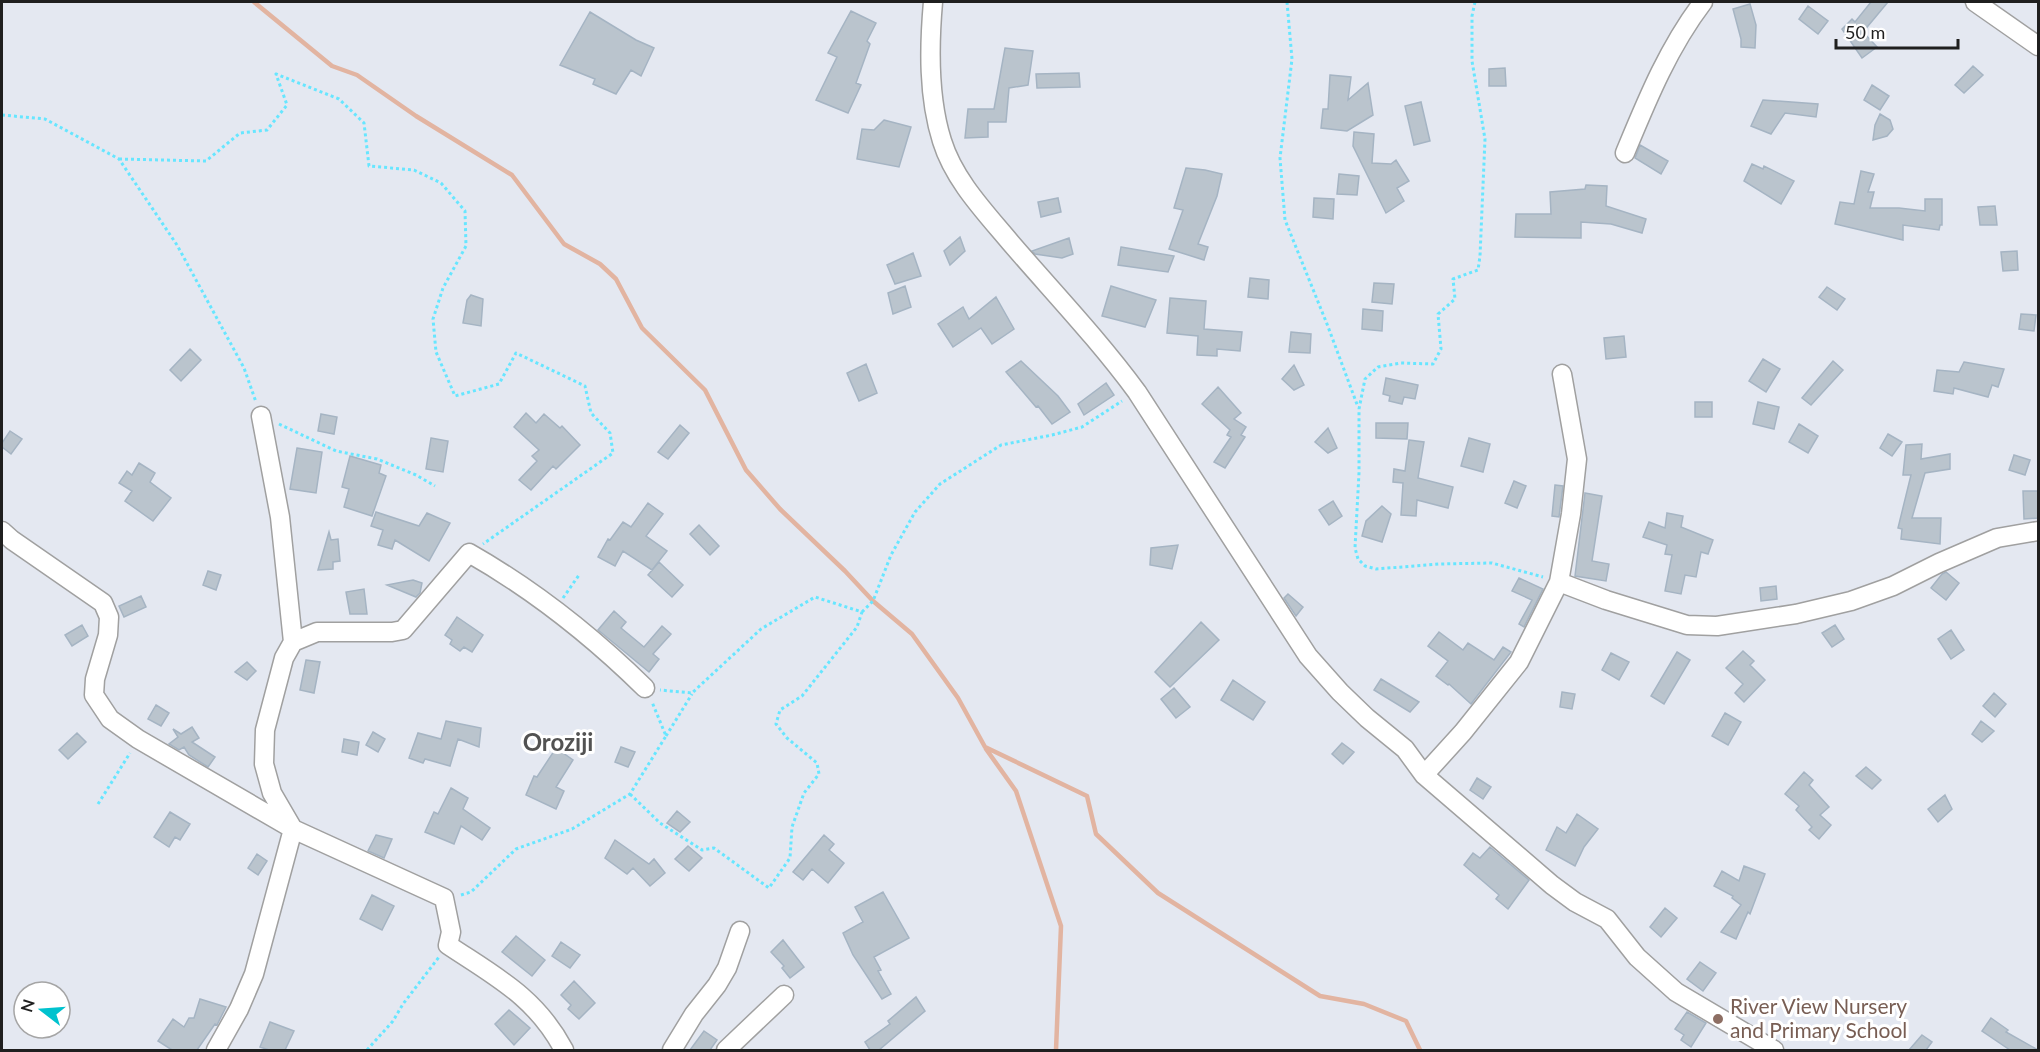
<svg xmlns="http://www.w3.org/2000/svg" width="2040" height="1052" font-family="Lato,sans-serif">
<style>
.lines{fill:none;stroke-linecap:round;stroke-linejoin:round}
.stream{stroke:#e2b4a1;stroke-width:4.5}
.building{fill:#bac4cd;stroke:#a5b4c3;stroke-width:1.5}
.minor-casing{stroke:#a0a0a0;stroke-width:21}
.path{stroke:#67e6ff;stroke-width:3;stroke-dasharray:3 3;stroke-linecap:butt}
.minor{stroke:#fff;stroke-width:18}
.education-dot{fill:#8d6e63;stroke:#fff;stroke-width:2}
.labels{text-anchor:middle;stroke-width:6;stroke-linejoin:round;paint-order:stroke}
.education-label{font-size:21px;fill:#785e54;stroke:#fff;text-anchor:start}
.quarter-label{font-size:24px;font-weight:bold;fill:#525252;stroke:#fff}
</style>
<rect width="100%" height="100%" fill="#e4e8f1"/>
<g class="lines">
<path class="stream" d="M254,2L332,66L357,75L416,116L512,175L564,244L600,264L616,279L642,328L705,390L746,470L780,509L845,571L873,601L912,634L958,698L985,747L1087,796L1096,834L1158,893L1320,996L1364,1004L1406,1021L1420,1050
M986,749L1016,791L1061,926L1056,1050"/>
</g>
<path class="building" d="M1871,2H1888L1863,32L1877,47L1862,58L1842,29L1852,19L1855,22Z
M1750,4L1756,25L1755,48L1741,47V39L1733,9Z
M1808,6L1828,21L1818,34L1799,19Z
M851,11L876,23L867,41L870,44L856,83L861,85L848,113L816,100L837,57L828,53Z
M590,12L636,40L654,48L641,76L631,70L616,94L593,84L595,79L560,65Z
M1005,48L1033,51L1028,85L1009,88L1006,122H988V137L965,138L968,109H994Z
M1973,66L1983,75L1964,93L1955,85Z
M1505,68L1506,86H1489V69Z
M1079,73L1080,87L1037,88L1036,74Z
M1330,75L1351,77L1348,100L1368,83L1373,115L1347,131L1321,128L1323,109H1328Z
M1872,85L1889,96L1880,110L1864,100Z
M1763,100L1818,104L1816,117L1785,113L1771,134L1751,126Z
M1421,102L1430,141L1414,145L1405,106Z
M1880,114L1890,120L1893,129L1887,136L1873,140L1875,125Z
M884,120L911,127L899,167L857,159L862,129L874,130Z
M1354,132L1374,134L1372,163L1391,164L1396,160L1409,181L1397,188L1404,201L1386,213L1353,146Z
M1640,145L1668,161L1661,174L1635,158Z
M1752,164L1763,169L1764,166L1794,181L1781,204L1744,181Z
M1186,168L1205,170L1222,174L1217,196L1198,244L1208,247L1204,260L1169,249L1183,210L1174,208Z
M1861,171L1874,174L1868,192H1874L1870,208H1899L1925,211V199H1942V225H1940L1939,230L1903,225V240L1835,224L1840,202L1854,204Z
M1339,174L1359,176L1357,195L1337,194Z
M1586,185L1607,186L1606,206L1646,219L1642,233L1611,224L1581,222V238L1515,237L1516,214H1551L1550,192L1585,189Z
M1058,198L1061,212L1041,217L1038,202Z
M1314,198L1334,199L1333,219L1313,217Z
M1995,206L1997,225H1980L1978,207Z
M960,237L965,251L950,265L944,251Z
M1069,238L1073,254L1062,258L1035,254L1032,251Z
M1121,247L1174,256L1168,272L1118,265Z
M2017,251L2018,270L2003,271L2001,252Z
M913,253L921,276L895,284L887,265Z
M1250,278L1269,280L1268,299L1248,297Z
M1374,283L1394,284L1392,304L1372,302Z
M905,286L911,307L893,314L888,293Z
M1111,286L1156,300L1145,327L1102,316Z
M1827,287L1845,299L1837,310L1819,297Z
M471,295L483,299L481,326L463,323L467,300Z
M996,297L1014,329L992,344L981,328L953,347L938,324L963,307L969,319Z
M1170,298L1206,301L1204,329L1242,332L1240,351L1217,349V356L1197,355L1198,336L1167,333Z
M1363,309L1383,311L1382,331L1362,329Z
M2021,314L2036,315L2034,331L2019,329Z
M1291,332L1311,334L1310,353L1289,352Z
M1624,336L1626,357L1606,359L1604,338Z
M190,349L201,360L181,381L170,370Z
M1763,359L1780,369L1766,392L1749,381Z
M1021,361L1058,396L1070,412L1052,424L1038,406L1036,407L1006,372Z
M1833,361L1843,370L1811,405L1802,398Z
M1964,362L2004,369L1998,387L1992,385L1988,397L1954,388L1953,394L1934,391L1937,370L1959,372Z
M866,364L877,393L859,401L847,373Z
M1294,365L1304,385L1294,390L1282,379Z
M1386,378L1418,385L1415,399L1404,397L1402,404L1389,401L1390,396L1383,394Z
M1106,383L1114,395L1084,415L1078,404Z
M1218,387L1241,413L1234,419L1246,427L1241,435L1245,437L1225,468L1214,462L1231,437L1227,435L1230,430L1202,404Z
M1695,402H1712V417H1695Z
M1758,402L1779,407L1774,429L1753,424Z
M526,413L536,423L544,414L560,428L562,426L580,445L556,469L553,466L531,490L519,480L537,461L532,456L539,450L514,427Z
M321,414L337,417L334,434L318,431Z
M1376,423H1408L1407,439L1376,438Z
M1799,424L1818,436L1808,453L1789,442Z
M680,425L689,433L668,459L658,452Z
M1328,428L1337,448L1328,453L1315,442Z
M10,431L22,439L11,454L2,447V443Z
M1888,434L1902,442L1892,456L1880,448Z
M431,438L448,441L443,472L426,469Z
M1469,438L1490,444L1483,472L1461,466Z
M1409,440L1424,442L1418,478L1453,487L1448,508L1417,500L1416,516L1401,515L1403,483L1393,482L1394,469L1405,471Z
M1922,444L1921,459L1950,454V469L1925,473L1912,518H1941L1940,544L1901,539L1902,529L1898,528L1911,475H1903L1906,445Z
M297,448L322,452L316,493L290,489Z
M2014,455L2030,460L2025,475L2009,470Z
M350,456L381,465L379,473L386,476L372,516L344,507L349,489L342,487Z
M139,463L155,473L150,482L171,498L153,521L125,501L132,491L119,483L127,471L132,475Z
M1514,481L1526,486L1517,508L1505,503Z
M1555,485L1563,486L1559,517L1552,516Z
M2023,491H2038V518L2024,519Z
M1585,493L1602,496L1592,561L1609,564L1606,581L1575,576Z
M1333,501L1342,516L1329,525L1319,510Z
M648,503L663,514L646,536L667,551L652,570L623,551L615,566L598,557L608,539L610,540L623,522L631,527Z
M1382,506L1391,514L1382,542L1362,536L1366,521Z
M376,512L419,526L427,513L450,523L429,561L395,540L392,549L378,545L383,530L371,526Z
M1667,513L1683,516L1681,527L1713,540L1708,554L1701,552L1696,577L1685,575L1681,594L1665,591L1672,555L1665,554L1667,545L1643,537L1649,522L1665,528Z
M699,525L719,546L710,555L690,534Z
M329,532L331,540L338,539L340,561L333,562V569L318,570Z
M1178,545L1172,569L1150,565L1151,548Z
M659,562L683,585L672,597L648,575Z
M208,571L221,575L216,590L203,585Z
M1946,572L1959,583L1946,600L1931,588L1942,574Z
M1519,578L1543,589L1524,627L1519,624L1532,600L1512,591Z
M413,580L422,583L420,593L416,597L387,585Z
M1776,586L1777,599L1761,601L1760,588Z
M364,589L367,614H350L346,592Z
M1288,594L1303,607L1296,616L1284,598Z
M141,596L146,607L124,617L119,606Z
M614,611L626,622L621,628L644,647L662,626L671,634L653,654L659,659L649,672L598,630Z
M457,617L483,635L472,652L464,647L460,651L450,644L452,640L445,635Z
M1201,622L1219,640L1170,687L1155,672Z
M82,625L88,636L72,646L65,635Z
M1835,625L1844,639L1832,647L1822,633Z
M1951,630L1964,650L1951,659L1938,639Z
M1439,632L1463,650L1468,643L1494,660L1503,647L1511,652L1471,704L1449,684L1448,685L1436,676L1448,661L1428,646Z
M1743,651L1754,661L1750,665L1765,680L1744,702L1735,693L1743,684L1726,668Z
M1677,652L1690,660L1664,704L1651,696Z
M1611,653L1629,662L1619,680L1602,670Z
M306,660L320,662L314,693L300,690Z
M247,662L256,671L247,680L235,672Z
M1381,679L1419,702L1410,712L1374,690Z
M1233,680L1265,702L1253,720L1221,700Z
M1174,688L1190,707L1176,718L1161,699Z
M1562,692L1575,694L1572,709L1560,707Z
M1994,693L2006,704L1995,717L1983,706Z
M156,705L169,713L161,726L148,719Z
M1725,713L1741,722L1728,745L1712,736Z
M446,721L481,728L479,747L458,739L450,766L425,759L423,763L409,758L418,733L441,739Z
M1981,721L1994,731L1982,742L1972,734Z
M192,727L199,738L192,742L215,757L208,767L189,755L184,747L179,750L169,744L178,737L173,729L181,734Z
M373,732L385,739L378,752L366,745Z
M77,733L86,742L68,759L59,750Z
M344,739L359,742L357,755L342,752Z
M1342,743L1354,752L1343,764L1332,754Z
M621,747L635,752L628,767L615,762Z
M556,748L573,760L556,787L564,791L556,809L526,795L534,776L537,777Z
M1866,767L1881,780L1872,789L1856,776Z
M1804,772L1813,780L1809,785L1829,807L1820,815L1831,825L1819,839L1809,830L1812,827L1796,810L1799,806L1785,794Z
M1477,778L1491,787L1483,799L1470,790Z
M451,788L468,798L463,809L490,828L482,840L461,826L454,844L425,832L434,812L438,814Z
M1945,795L1952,809L1938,822L1928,809Z
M677,811L690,822L680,832L667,823Z
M170,812L190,824L180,840L175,837L169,847L154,837Z
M1577,814L1598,829L1584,847L1575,866L1546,850L1557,827L1566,833Z
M376,835L392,839L384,858L368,851Z
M824,835L834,844L829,850L844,863L828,883L812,869L803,880L793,872Z
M615,840L649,864L654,859L665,873L650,886L633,868L627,874L605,858Z
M688,846L702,858L689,871L675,859Z
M1490,847L1529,880L1508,909L1496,899L1499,895L1464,865L1473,853L1480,858Z
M257,854L267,861L258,875L248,868Z
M1744,866L1765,874L1750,914L1748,912L1736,939L1721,932L1741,905L1732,898L1733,896L1714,886L1722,871L1739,881Z
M883,892L909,938L874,957L881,970L878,971L891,994L882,999L853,955L843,933L863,922L855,907Z
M372,895L394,906L382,930L360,919Z
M1665,908L1677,918L1661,937L1650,927Z
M516,936L545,960L532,976L502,952Z
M783,940L804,967L790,978L782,968L784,966L771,952Z
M561,942L580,955L570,968L552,956Z
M1700,962L1716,973L1703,991L1687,979Z
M574,981L595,1003L579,1019L568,1009L571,1005L561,995Z
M916,997L925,1011L879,1050H870L865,1042L890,1024L888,1021Z
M200,999L226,1007L217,1025L215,1024L197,1050H172L158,1041L173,1019L184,1027L189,1018H194Z
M509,1010L530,1028L514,1045L495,1024Z
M1687,1012L1706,1023L1691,1047L1681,1040L1684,1035L1675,1029Z
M1991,1018L2008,1030L2006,1032L2038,1050H2010L1982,1031Z
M270,1022L294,1031L285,1050H269L260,1047Z
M704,1031L717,1040L710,1050H690Z
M1922,1035L1932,1042L1926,1050H1909Z"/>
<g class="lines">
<g class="minor-casing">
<path id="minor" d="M933,2C929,47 928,97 942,141C954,180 985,212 1010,242C1053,292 1098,339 1137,392L1308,656L1340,692L1367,718L1405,749L1424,775L1552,885L1575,902L1607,919L1637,957L1676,992L1774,1050
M1975,2L2038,46
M1625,153C1647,100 1668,48 1703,2
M261,416L280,517L293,642
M2,531L12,540L103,603L109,617L108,635L95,679L94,695L110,719L138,739L293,829L254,974L239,1009L216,1050
M1559,582L1571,514L1577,459L1562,374
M1424,775L1463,732L1519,662L1559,582L1606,600L1687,625L1717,626L1796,614L1851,601L1893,586L1939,563L1997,538L2038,531
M564,1050C536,997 496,977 448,945L451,932L444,898L293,829L272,793L264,764L265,730L284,658L293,642L317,632H392L403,630L469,553C534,590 592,636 645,688
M672,1050L694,1014L717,985L727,968L740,931
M726,1050L784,995"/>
</g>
<path class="path" d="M1287,2L1292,59L1280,158L1285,220L1327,324L1358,407
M1475,2L1472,16V61L1485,139L1480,256L1478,270L1453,279L1455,299L1438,314L1441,349L1433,364L1401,363L1378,367L1365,379L1359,409V473L1355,548L1358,559L1365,566L1376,569L1439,564L1492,563L1543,577
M2,115L45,119L119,159L177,245L244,368L256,402
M119,159L206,161L240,133L267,130L287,105L276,74L339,99L364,123L369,166L414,170L441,183L465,211L466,246L443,288L433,319L436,352L455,396L499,384L516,353L585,386L591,413L610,433L613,453L483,544
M279,424L336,451L377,459L416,475L435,486
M563,598L579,575
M862,612L873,601L891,555L915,512L940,484L1001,445L1052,435L1082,427L1122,401
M666,736L692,694
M630,794L660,823L702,850L714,848L769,888L790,858L792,827L804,793L819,774L817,763L787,738L776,724L780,710L802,696L857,627L862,612L815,597L761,629L692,693L660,690
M98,804L130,753
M461,895L471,892L516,849L572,829L630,794L666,736L652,702
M367,1050L393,1021L403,1004L439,957"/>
<use href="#minor" class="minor"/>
</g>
<circle class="education-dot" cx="1718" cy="1019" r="6"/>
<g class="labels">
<g class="education-label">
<text x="1730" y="1014">River View Nursery<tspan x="1730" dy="24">and Primary School</tspan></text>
</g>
<g class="quarter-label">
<text x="558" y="751">Oroziji</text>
</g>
</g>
<rect width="2040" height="1052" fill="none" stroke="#1f1f1f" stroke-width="6"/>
<g transform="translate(42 1010) rotate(287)"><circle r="28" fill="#ffffff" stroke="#a5a5a5" stroke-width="1.5"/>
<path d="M0-4.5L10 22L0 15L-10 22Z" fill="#00c2ce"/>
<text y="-9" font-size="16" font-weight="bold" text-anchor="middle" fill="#1f1f1f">N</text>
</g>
<path d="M1836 39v9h122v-9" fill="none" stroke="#1f1f1f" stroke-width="3"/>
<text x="1845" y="39" font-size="18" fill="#1f1f1f" stroke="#ffffff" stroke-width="4.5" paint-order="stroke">50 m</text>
</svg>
